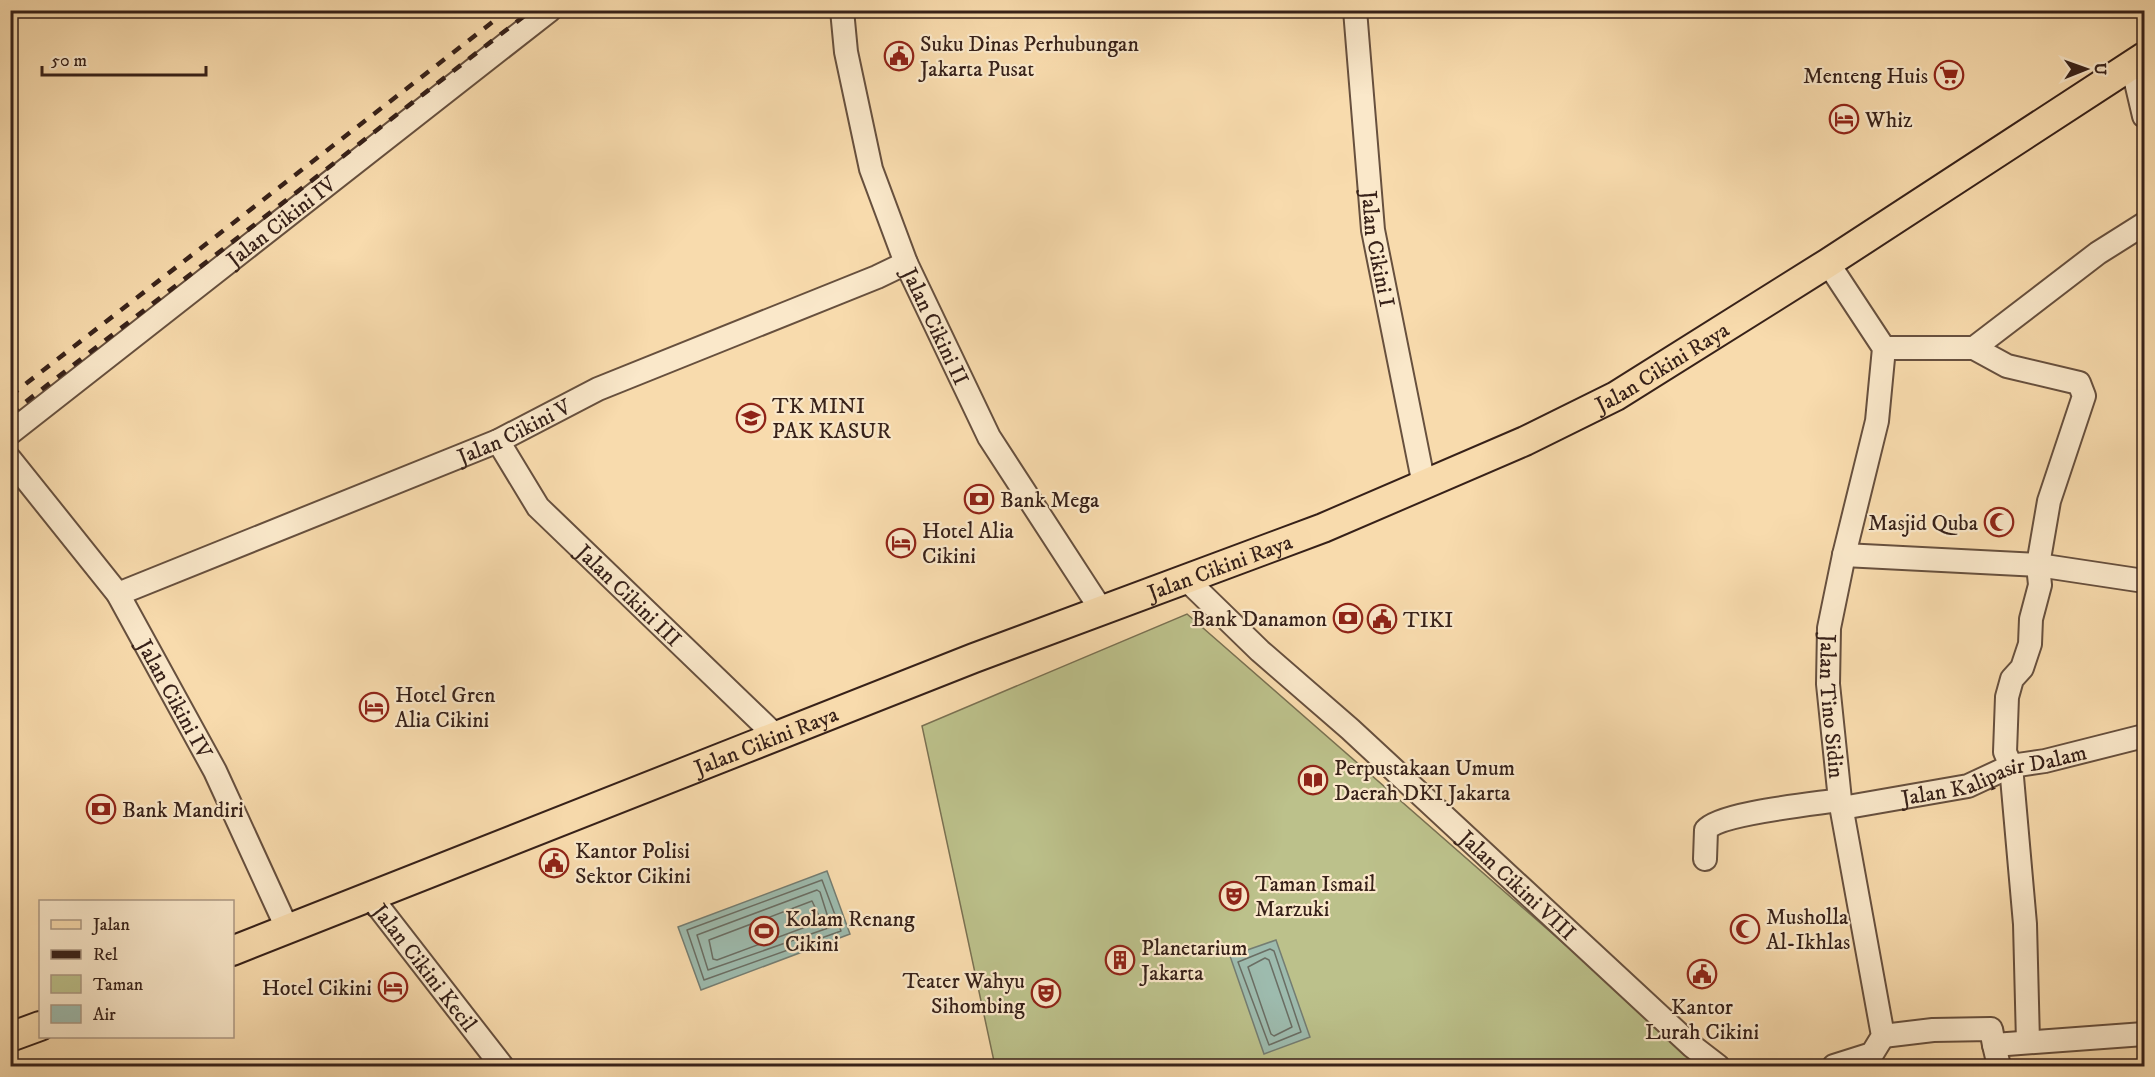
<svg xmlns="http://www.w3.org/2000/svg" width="2155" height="1077" font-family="'IM FELL DW Pica',serif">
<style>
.green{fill:#bcc18b;stroke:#7a7152;stroke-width:1.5}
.water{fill:#9dbbae;stroke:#747d72;stroke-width:1.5}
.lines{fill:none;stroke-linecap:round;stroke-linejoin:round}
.shore{stroke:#6a6e64;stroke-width:1.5}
.minor-casing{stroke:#67503e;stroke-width:26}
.major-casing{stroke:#372119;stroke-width:32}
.minor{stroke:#fae8ca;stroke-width:22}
.major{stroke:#f8dbad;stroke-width:28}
.rail{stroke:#372119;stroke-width:4.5;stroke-dasharray:10 10;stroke-linecap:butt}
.labels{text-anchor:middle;stroke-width:4.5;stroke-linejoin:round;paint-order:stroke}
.poi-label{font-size:22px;fill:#372119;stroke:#fae8ca;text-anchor:start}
.street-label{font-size:22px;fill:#372119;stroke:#fae8ca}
</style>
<rect width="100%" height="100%" fill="#f8dbad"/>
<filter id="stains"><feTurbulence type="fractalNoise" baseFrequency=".00333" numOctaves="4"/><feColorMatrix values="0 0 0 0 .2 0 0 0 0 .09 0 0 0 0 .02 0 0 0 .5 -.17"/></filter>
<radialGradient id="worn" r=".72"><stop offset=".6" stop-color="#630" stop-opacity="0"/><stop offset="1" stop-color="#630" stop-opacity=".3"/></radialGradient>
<path class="green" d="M1187,614L1704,1066H995L922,726Z"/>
<path class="water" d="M827,871L850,934L701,990L678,927Z
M1276,940L1310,1037L1264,1054L1230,956Z"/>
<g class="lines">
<path class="shore" d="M822,880L841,931L704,980L687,930Z
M817,890L820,892L831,927L708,970L697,935Z
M812,901L820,918L819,922L717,960L713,959L709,940Z
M1270,949L1274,951L1301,1032L1269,1045L1238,962Z
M1265,958L1269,960L1292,1027L1274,1036L1271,1034L1248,967Z"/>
<g class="minor-casing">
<g id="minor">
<path id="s1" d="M842,10L846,52L871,169L906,263L989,437L1102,611"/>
<path id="s2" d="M1355,10L1373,230L1424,485"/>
<path d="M2132,65L2144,116"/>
<path id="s3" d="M1828,263L1884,348L1877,421L1844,555L1829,628L1828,684L1840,800L1883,1036L1872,1054L1834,1066"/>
<path d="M1884,348H1974L2007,366L2079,383L2084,396L2049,501L2038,565L2040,585L2031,619L2030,644L2022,668L2012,679L2007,697L2005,752L2011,766L2025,924L2028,1042"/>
<path d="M1974,348L2098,253L2144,224"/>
<path id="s4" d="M10,433L550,10"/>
<path id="s5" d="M498,441L538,507L777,737"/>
<path id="s6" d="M10,459L118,594L215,771L287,928"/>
<path d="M1844,555L2038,565L2144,581"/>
<path id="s7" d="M1187,580L1260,651L1350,729L1692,1046L1718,1066"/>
<path id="s8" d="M118,594L498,441L598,389L877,277L906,263"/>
<path id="s9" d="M1842,808L1968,786L2011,766L2045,761L2144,736"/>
<path d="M1705,859L1706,830C1719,813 1815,804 1840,800"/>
<path id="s10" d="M370,896L502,1066"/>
<path d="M1883,1036L1933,1030L1991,1029L1994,1045L2144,1034"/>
<path d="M1994,1045L1999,1066"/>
</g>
</g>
<g class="major-casing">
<g id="major">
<path id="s11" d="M232,951L974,658L1323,528L1525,441L1616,396L1828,263L2144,57"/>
<path d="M10,1037L40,1026"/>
</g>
</g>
<use href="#minor" class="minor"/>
<use href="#major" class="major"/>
<path class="rail" d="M10,396L508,10
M10,414L532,10"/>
</g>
<defs>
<g id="civic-ring" transform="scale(1.5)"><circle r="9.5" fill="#fae8ca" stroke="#8f2418" stroke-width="1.5"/><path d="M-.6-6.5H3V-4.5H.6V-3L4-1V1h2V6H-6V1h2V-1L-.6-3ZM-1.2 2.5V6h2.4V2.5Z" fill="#8f2418"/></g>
<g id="supermarket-ring" transform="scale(1.5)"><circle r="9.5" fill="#fae8ca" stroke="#8f2418" stroke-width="1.5"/><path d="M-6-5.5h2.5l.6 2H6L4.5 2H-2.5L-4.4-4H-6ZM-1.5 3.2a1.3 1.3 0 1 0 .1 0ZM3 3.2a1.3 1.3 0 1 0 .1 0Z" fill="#8f2418"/></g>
<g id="hotel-ring" transform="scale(1.5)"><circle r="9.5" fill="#fae8ca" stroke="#8f2418" stroke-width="1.5"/><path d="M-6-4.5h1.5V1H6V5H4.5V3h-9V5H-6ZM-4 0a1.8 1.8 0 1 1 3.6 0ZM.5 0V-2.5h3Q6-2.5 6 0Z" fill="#8f2418"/></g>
<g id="school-ring" transform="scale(1.5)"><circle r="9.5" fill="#fae8ca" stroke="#8f2418" stroke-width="1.5"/><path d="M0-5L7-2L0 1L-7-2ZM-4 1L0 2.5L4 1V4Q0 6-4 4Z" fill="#8f2418"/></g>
<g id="bank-ring" transform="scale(1.5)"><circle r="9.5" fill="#fae8ca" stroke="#8f2418" stroke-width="1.5"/><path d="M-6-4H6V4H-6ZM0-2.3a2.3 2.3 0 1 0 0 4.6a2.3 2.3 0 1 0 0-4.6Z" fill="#8f2418"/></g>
<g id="mosque-ring" transform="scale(1.5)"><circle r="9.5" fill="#fae8ca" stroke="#8f2418" stroke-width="1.5"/><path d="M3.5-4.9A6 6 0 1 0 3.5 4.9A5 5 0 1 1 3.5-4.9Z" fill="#8f2418"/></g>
<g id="library-ring" transform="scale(1.5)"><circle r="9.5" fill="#fae8ca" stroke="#8f2418" stroke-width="1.5"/><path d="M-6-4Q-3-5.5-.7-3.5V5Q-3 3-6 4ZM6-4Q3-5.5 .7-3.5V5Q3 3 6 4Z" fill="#8f2418"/></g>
<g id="theatre-ring" transform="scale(1.5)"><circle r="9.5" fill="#fae8ca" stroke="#8f2418" stroke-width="1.5"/><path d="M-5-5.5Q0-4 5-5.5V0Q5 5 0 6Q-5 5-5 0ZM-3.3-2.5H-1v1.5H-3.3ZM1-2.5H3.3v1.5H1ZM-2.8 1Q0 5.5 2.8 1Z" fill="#8f2418"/></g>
<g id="stadium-ring" transform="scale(1.5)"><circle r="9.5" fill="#fae8ca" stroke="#8f2418" stroke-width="1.5"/><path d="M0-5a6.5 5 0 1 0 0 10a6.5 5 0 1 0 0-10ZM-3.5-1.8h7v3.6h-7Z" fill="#8f2418"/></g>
<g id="building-ring" transform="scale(1.5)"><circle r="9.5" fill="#fae8ca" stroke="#8f2418" stroke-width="1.5"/><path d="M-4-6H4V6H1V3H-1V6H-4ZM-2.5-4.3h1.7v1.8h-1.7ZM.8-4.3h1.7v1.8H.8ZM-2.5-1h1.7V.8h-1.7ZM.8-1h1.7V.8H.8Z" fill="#8f2418"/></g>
</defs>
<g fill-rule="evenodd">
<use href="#civic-ring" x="899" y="56"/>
<use href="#supermarket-ring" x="1949" y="75"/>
<use href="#hotel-ring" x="1844" y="119"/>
<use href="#school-ring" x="751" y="418"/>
<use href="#bank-ring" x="979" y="499"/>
<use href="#mosque-ring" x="1999" y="522"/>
<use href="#hotel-ring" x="901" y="543"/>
<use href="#bank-ring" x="1348" y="618"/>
<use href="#civic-ring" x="1382" y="619"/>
<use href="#hotel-ring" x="374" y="707"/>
<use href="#library-ring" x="1313" y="780"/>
<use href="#bank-ring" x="101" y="809"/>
<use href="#civic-ring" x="554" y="863"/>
<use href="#theatre-ring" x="1234" y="896"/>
<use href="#mosque-ring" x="1745" y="929"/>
<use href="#stadium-ring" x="764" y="931"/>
<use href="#building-ring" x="1120" y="960"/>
<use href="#civic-ring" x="1702" y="974"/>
<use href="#hotel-ring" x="393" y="987"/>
<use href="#theatre-ring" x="1046" y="993"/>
</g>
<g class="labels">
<g class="poi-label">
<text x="920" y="51">Suku Dinas Perhubungan<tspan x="920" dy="25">Jakarta Pusat</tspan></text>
<text x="1928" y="83" text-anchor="end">Menteng Huis</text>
<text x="1865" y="127">Whiz</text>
<text x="772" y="413">TK MINI<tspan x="772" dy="25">PAK KASUR</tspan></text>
<text x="1000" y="507">Bank Mega</text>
<text x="1978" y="530" text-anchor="end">Masjid Quba</text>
<text x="922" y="538">Hotel Alia<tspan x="922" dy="25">Cikini</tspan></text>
<text x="1327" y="626" text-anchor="end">Bank Danamon</text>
<text x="1403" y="627">TIKI</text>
<text x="395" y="702">Hotel Gren<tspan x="395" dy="25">Alia Cikini</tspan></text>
<text x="1334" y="775">Perpustakaan Umum<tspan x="1334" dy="25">Daerah DKI Jakarta</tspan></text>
<text x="122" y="817">Bank Mandiri</text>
<text x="575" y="858">Kantor Polisi<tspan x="575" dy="25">Sektor Cikini</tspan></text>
<text x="1255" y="891">Taman Ismail<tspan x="1255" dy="25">Marzuki</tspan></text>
<text x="1766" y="924">Musholla<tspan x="1766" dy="25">Al-Ikhlas</tspan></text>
<text x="785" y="926">Kolam Renang<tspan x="785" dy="25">Cikini</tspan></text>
<text x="1141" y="955">Planetarium<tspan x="1141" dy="25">Jakarta</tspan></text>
<text x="1025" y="988" text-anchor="end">Teater Wahyu<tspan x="1025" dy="25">Sihombing</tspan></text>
<text x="372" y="995" text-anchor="end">Hotel Cikini</text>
<text x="1702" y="1014" text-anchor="middle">Kantor<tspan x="1702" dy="25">Lurah Cikini</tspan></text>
</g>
<g class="street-label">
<text dy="8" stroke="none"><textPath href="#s4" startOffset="344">Jalan Cikini IV</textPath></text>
<text dy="8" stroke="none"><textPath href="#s2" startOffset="240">Jalan Cikini I</textPath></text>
<text dy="8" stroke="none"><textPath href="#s1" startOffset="332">Jalan Cikini II</textPath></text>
<text dy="8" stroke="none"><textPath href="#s11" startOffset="1546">Jalan Cikini Raya</textPath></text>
<text dy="8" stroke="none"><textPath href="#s8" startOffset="428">Jalan Cikini V</textPath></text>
<text dy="8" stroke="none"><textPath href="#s11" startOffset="1060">Jalan Cikini Raya</textPath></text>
<text dy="8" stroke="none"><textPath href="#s5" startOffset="204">Jalan Cikini III</textPath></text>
<text dy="8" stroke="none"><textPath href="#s6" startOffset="292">Jalan Cikini IV</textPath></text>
<text dy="8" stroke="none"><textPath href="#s3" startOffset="466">Jalan Tino Sidin</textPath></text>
<text dy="8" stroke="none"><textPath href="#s11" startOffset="574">Jalan Cikini Raya</textPath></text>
<text dy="8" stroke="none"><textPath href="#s9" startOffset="156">Jalan Kalipasir Dalam</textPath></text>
<text dy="8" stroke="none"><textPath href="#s7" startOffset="450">Jalan Cikini VIII</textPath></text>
<text dy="8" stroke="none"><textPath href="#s10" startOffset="90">Jalan Cikini Kecil</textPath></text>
</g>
</g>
<rect width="2155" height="1077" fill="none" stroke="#f8dbad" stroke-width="36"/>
<rect x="12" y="12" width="2131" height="1053" fill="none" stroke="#372119" stroke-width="3"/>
<rect x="18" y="18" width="2119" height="1041" fill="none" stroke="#372119" stroke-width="1.5"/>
<rect x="39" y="900" width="195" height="138" fill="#fae8ca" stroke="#ac9883" stroke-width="1.5"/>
<rect x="51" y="920" width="30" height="9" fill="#f8dbad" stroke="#ac9883" stroke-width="1.5"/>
<text x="93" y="930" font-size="18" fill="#372119">Jalan</text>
<rect x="51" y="950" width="30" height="9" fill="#372119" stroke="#ac9883" stroke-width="1.5"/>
<text x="93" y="960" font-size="18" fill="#372119">Rel</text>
<rect x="51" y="975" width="30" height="18" fill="#bcc18b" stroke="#ac9883" stroke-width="1.5"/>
<text x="93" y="990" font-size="18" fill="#372119">Taman</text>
<rect x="51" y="1005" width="30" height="18" fill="#9dbbae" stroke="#ac9883" stroke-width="1.5"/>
<text x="93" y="1020" font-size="18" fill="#372119">Air</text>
<g transform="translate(2086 69) rotate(89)" stroke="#fae8ca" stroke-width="4.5" paint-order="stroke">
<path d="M0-4.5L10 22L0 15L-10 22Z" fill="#372119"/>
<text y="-9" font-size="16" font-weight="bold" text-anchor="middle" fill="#372119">U</text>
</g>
<path d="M42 66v9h164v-9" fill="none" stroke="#372119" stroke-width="3"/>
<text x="51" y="66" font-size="18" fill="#372119" stroke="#fae8ca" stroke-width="4.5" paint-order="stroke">50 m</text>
<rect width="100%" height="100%" filter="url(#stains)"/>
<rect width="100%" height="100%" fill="url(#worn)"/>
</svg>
